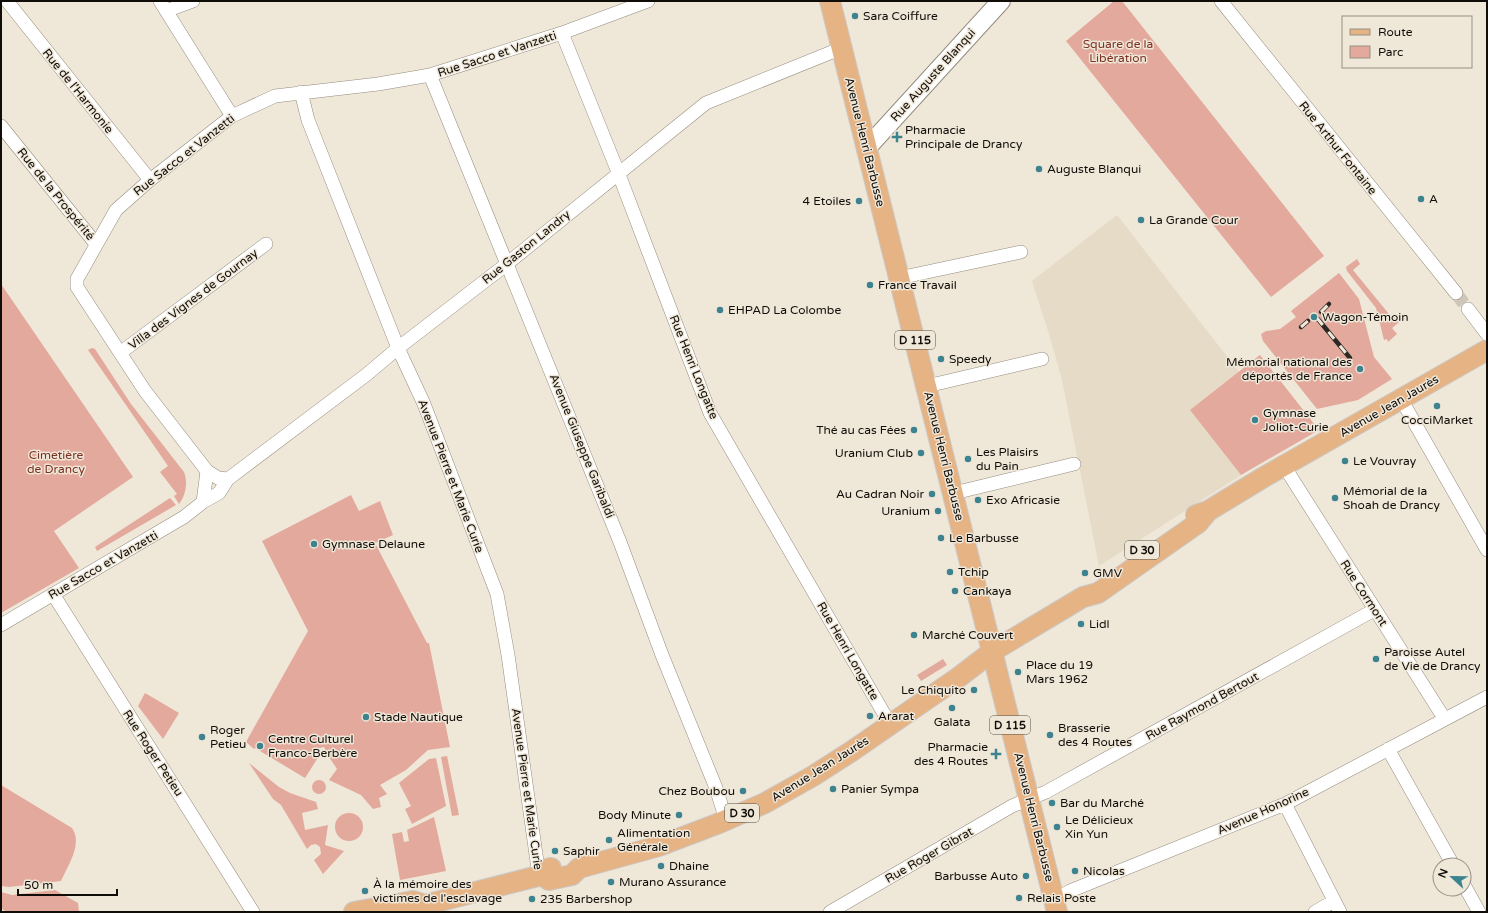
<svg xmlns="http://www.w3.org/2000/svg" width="1488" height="913" font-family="'Varela Round',sans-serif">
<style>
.built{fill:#e6dbc6}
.green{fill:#e2a99c}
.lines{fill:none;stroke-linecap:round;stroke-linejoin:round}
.street-tunnel{stroke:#cec6b9;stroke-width:13;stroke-dasharray:13 6;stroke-linecap:butt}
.street-casing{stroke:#948d7f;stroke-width:14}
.secondary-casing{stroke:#948d7f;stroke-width:20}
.primary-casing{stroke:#cacac9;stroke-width:22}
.street{stroke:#fff;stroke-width:13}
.secondary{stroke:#fff;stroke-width:18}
.primary{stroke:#e6b385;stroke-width:20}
.rail-casing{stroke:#2c2823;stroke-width:4.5}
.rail{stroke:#efe7d8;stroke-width:3;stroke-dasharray:9;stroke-linecap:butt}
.poi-dot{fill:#3d838f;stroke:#efe7d8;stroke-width:1.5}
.labels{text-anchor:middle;stroke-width:3;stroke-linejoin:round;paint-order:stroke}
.shield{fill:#efe7d8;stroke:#534e47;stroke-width:1}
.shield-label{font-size:11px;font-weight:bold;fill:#100d09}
.poi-label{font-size:12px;fill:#100d09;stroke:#efe7d8;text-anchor:start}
.park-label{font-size:12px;fill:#7b3224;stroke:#efe7d8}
.street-label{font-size:12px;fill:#100d09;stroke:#efe7d8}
</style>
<rect width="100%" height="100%" fill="#efe7d8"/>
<path class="built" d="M1117,215L1239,372L1190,410L1241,475L1099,566L1062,380L1049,334L1032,281Z"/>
<path class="green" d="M1114,1H1122L1324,256L1271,297L1066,41Z
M1357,259L1360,264L1353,270L1393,319L1400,314L1404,318L1392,328L1397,334L1388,342L1387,339L1384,340L1376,308L1347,271L1346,267Z
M1339,273L1359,299L1374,357L1392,379L1358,400L1317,409L1263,341L1261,334L1266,331L1280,329L1296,317L1291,311Z
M1,284L133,477L54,531L79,568L1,613Z
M92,348L95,349L131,404L184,472C188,482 186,495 179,504L174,496L177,494L160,472L168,466L88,350Z
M1260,355L1319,430L1241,475L1190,410Z
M351,495L359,511L380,501L393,535L375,543L427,643H429L450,747L428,750L406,770L380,785L387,794L379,798L381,807L373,809L361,795L329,780L337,769L331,760L324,747L316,749L314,753L319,756L305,778L255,748L254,749L246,742L308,631L262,541Z
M170,498L176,505L97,551L95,547Z
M943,659L947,665L921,681L917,675Z
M145,693L179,713L163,739L138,706Z
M447,756L459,815L452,816L441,757Z
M436,758L446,806L412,824L405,809L411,806L399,783L429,759Z
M249,763L279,787L290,793L316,802L318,809L302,813L305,830L328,825L325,845L344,851L323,874L314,860L321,854L320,847L316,844L311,845L307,849L281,805L273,799Z
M312 787a7 7 0 1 1 14 0a7 7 0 1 1-14 0Z
M1,785L72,828C83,844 68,865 61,881L9,887L1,886Z
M335 827a14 14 0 1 1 28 0a14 14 0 1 1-28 0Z
M434,817L446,871L400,880L392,834L402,832L404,842L409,841L407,830Z
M55,890L78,903L79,912H6L1,908V892L12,895Z"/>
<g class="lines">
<path class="street-tunnel" d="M1456,293L1468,309"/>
<g class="street-casing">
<path id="street" d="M7,1L150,180
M160,1L232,116
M1221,1L1456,293
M166,11L193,1
M562,33L618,172L710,413L890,724
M430,75L620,542L662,655L716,788L726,820
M301,92L308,120L398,348L424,404L497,594L508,655L539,876
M1,126L96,244
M899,278L1021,252
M1468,309L1487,334
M120,353L266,244
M927,386L1042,359
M1401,399L1487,550
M1284,466L1444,718
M228,479L218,478L207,471L145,391L77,287V279L116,210L150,180L232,116L275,96L378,84L430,75L562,33L648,1
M954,493L1074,464
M203,502L207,471
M53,594L253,912
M1,625L184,517L203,502L219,493L228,479L366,375L398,348L503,267L706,103L842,48
M1388,749L1453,865
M1285,804L1340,912
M1464,885L1479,912
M1054,900L1070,891L1285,804L1487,697
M830,912L1012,806L1046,792L1374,610
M1315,912L1334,901"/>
</g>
<g class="secondary-casing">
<path id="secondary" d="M866,149L1001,1"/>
</g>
<g class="primary-casing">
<path id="primary" d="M830,1L1057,912
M1196,515L1208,511L1264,477L1487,350
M542,875L549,880L572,875L579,868L659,846L717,824L765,803L813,776L852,751L959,677L993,651L1083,597L1098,593L1198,523L1208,511
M354,912L413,901L425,905L542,875L547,869L551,868"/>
</g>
<use href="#street" class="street"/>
<use href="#secondary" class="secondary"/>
<use href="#primary" class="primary"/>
<g class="rail-casing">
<path id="rail" d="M1321,312L1329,304
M1317,318L1350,358
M1301,327L1308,321"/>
</g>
<use href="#rail" class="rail"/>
</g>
<g class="poi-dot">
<circle cx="855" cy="16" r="4"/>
<path d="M895 131h4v4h4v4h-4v4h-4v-4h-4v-4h4z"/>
<circle cx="1039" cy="169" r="4"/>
<circle cx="1421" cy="199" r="4"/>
<circle cx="859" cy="201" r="4"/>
<circle cx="1141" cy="220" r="4"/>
<circle cx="870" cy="285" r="4"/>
<circle cx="720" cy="310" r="4"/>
<circle cx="1314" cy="317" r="4"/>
<circle cx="941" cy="359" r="4"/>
<circle cx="1360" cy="369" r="4"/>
<circle cx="1437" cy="406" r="4"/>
<circle cx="1255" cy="420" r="4"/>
<circle cx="914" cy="430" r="4"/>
<circle cx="921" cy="453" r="4"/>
<circle cx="968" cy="459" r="4"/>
<circle cx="1345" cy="461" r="4"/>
<circle cx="932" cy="494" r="4"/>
<circle cx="1335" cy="498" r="4"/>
<circle cx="978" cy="500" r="4"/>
<circle cx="938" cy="511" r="4"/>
<circle cx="941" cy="538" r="4"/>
<circle cx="314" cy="544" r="4"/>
<circle cx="950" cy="572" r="4"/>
<circle cx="1085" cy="573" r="4"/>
<circle cx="955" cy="591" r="4"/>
<circle cx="1081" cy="624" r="4"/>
<circle cx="914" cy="635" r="4"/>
<circle cx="1376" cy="659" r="4"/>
<circle cx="1018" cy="672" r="4"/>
<circle cx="974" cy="690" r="4"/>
<circle cx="952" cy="708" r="4"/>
<circle cx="870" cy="716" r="4"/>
<circle cx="366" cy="717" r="4"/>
<circle cx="1050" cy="735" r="4"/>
<circle cx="202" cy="737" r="4"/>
<circle cx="260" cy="746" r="4"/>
<path d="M994 748h4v4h4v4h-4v4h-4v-4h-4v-4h4z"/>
<circle cx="833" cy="789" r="4"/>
<circle cx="743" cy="791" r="4"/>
<circle cx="1052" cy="803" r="4"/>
<circle cx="679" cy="815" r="4"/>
<circle cx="1057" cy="827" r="4"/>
<circle cx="609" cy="840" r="4"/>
<circle cx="555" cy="851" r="4"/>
<circle cx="661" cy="866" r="4"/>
<circle cx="1075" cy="871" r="4"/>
<circle cx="1026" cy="876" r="4"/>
<circle cx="611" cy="882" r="4"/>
<circle cx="365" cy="891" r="4"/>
<circle cx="1019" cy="898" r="4"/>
<circle cx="532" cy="899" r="4"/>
</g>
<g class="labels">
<g class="shield">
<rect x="895" y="331" width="40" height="18" rx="3"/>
<rect x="1125" y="541" width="34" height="18" rx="3"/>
<rect x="990" y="716" width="40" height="18" rx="3"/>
<rect x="725" y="804" width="34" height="18" rx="3"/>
</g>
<g class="shield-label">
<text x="915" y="344">D 115</text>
<text x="1142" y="554">D 30</text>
<text x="1010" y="729">D 115</text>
<text x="742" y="817">D 30</text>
</g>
<g class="poi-label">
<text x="863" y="20">Sara Coiffure</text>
<text x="905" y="134">Pharmacie<tspan x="905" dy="14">Principale de Drancy</tspan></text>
<text x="1047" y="173">Auguste Blanqui</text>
<text x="1429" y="203">A</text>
<text x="851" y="205" text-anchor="end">4 Etoiles</text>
<text x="1149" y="224">La Grande Cour</text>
<text x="878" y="289">France Travail</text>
<text x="728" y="314">EHPAD La Colombe</text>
<text x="1322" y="321">Wagon-Témoin</text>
<text x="949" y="363">Speedy</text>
<text x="1352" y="366" text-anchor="end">Mémorial national des<tspan x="1352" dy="14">déportés de France</tspan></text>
<text x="1263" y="417">Gymnase<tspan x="1263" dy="14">Joliot-Curie</tspan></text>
<text x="1437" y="424" text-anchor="middle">CocciMarket</text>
<text x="906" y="434" text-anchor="end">Thé au cas Fées</text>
<text x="976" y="456">Les Plaisirs<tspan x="976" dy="14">du Pain</tspan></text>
<text x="913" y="457" text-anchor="end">Uranium Club</text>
<text x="1353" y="465">Le Vouvray</text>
<text x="1343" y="495">Mémorial de la<tspan x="1343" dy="14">Shoah de Drancy</tspan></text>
<text x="924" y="498" text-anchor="end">Au Cadran Noir</text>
<text x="986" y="504">Exo Africasie</text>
<text x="930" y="515" text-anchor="end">Uranium</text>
<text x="949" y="542">Le Barbusse</text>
<text x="322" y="548">Gymnase Delaune</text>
<text x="958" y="576">Tchip</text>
<text x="1093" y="577">GMV</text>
<text x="963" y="595">Cankaya</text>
<text x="1089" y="628">Lidl</text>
<text x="922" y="639">Marché Couvert</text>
<text x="1384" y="656">Paroisse Autel<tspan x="1384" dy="14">de Vie de Drancy</tspan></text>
<text x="1026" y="669">Place du 19<tspan x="1026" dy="14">Mars 1962</tspan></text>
<text x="966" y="694" text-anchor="end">Le Chiquito</text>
<text x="878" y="720">Ararat</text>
<text x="374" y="721">Stade Nautique</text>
<text x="952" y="726" text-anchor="middle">Galata</text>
<text x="1058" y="732">Brasserie<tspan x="1058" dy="14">des 4 Routes</tspan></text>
<text x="210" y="734">Roger<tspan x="210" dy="14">Petieu</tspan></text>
<text x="268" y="743">Centre Culturel<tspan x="268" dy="14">Franco-Berbère</tspan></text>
<text x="988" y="751" text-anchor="end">Pharmacie<tspan x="988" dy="14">des 4 Routes</tspan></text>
<text x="841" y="793">Panier Sympa</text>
<text x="735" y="795" text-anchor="end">Chez Boubou</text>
<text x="1060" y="807">Bar du Marché</text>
<text x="671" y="819" text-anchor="end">Body Minute</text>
<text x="1065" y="824">Le Délicieux<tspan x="1065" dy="14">Xin Yun</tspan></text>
<text x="617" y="837">Alimentation<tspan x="617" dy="14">Générale</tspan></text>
<text x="563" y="855">Saphir</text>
<text x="669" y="870">Dhaine</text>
<text x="1083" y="875">Nicolas</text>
<text x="1018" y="880" text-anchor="end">Barbusse Auto</text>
<text x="619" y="886">Murano Assurance</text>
<text x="373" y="888">À la mémoire des<tspan x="373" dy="14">victimes de l'esclavage</tspan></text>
<text x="1027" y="902">Relais Poste</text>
<text x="540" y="903">235 Barbershop</text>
</g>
<g class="park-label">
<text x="1118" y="48">Square de la<tspan x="1118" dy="14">Libération</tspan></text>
<text x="56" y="459">Cimetière<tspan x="56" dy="14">de Drancy</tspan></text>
</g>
<g class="street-label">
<text transform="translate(497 54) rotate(-18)" y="4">Rue Sacco et Vanzetti</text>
<text transform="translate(933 75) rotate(-48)" y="4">Rue Auguste Blanqui</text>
<text transform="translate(78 91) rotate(51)" y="4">Rue de l'Harmonie</text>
<text transform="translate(865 142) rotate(76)" y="4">Avenue Henri Barbusse</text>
<text transform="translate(1338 148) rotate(51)" y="4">Rue Arthur Fontaine</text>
<text transform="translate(184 155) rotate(-38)" y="4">Rue Sacco et Vanzetti</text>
<text transform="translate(56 194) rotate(51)" y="4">Rue de la Prospérité</text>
<text transform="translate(526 247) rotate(-39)" y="4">Rue Gaston Landry</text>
<text transform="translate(193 299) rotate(-37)" y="4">Villa des Vignes de Gournay</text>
<text transform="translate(694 367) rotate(68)" y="4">Rue Henri Longatte</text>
<text transform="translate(1389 406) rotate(-30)" y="4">Avenue Jean Jaurès</text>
<text transform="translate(582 446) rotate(68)" y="4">Avenue Giuseppe Garibaldi</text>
<text transform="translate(944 456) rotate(76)" y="4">Avenue Henri Barbusse</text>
<text transform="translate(451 476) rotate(69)" y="4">Avenue Pierre et Marie Curie</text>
<text transform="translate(103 565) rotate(-30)" y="4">Rue Sacco et Vanzetti</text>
<text transform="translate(1364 593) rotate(57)" y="4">Rue Cormont</text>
<text transform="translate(848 651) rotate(60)" y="4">Rue Henri Longatte</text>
<text transform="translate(1202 706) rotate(-29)" y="4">Rue Raymond Bertout</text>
<text transform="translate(153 753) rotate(57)" y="4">Rue Roger Petieu</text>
<text transform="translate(820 769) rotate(-32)" y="4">Avenue Jean Jaurès</text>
<text transform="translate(527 789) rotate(82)" y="4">Avenue Pierre et Marie Curie</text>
<text transform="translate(1263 811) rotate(-24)" y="4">Avenue Honorine</text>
<text transform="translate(1034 817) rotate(76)" y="4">Avenue Henri Barbusse</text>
<text transform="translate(929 855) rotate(-30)" y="4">Rue Roger Gibrat</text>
</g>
</g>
<rect width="1488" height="913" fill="none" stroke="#100d09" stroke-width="4"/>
<rect x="1342" y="16" width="130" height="52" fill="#efe7d8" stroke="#969085"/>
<rect x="1350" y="29" width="20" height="6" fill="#e6b385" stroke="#969085"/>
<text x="1378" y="36" font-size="12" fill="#100d09">Route</text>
<rect x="1350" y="46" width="20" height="12" fill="#e2a99c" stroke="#969085"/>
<text x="1378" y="56" font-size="12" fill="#100d09">Parc</text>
<g transform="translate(1452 877) rotate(292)"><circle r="19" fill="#efe7d8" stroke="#969085"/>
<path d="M0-3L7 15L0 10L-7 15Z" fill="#3d838f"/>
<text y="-6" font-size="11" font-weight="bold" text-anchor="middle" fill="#100d09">N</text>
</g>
<path d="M18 889v6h99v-6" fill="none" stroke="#100d09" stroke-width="2"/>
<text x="24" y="889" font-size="12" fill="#100d09" stroke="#efe7d8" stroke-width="3" paint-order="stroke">50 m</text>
</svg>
